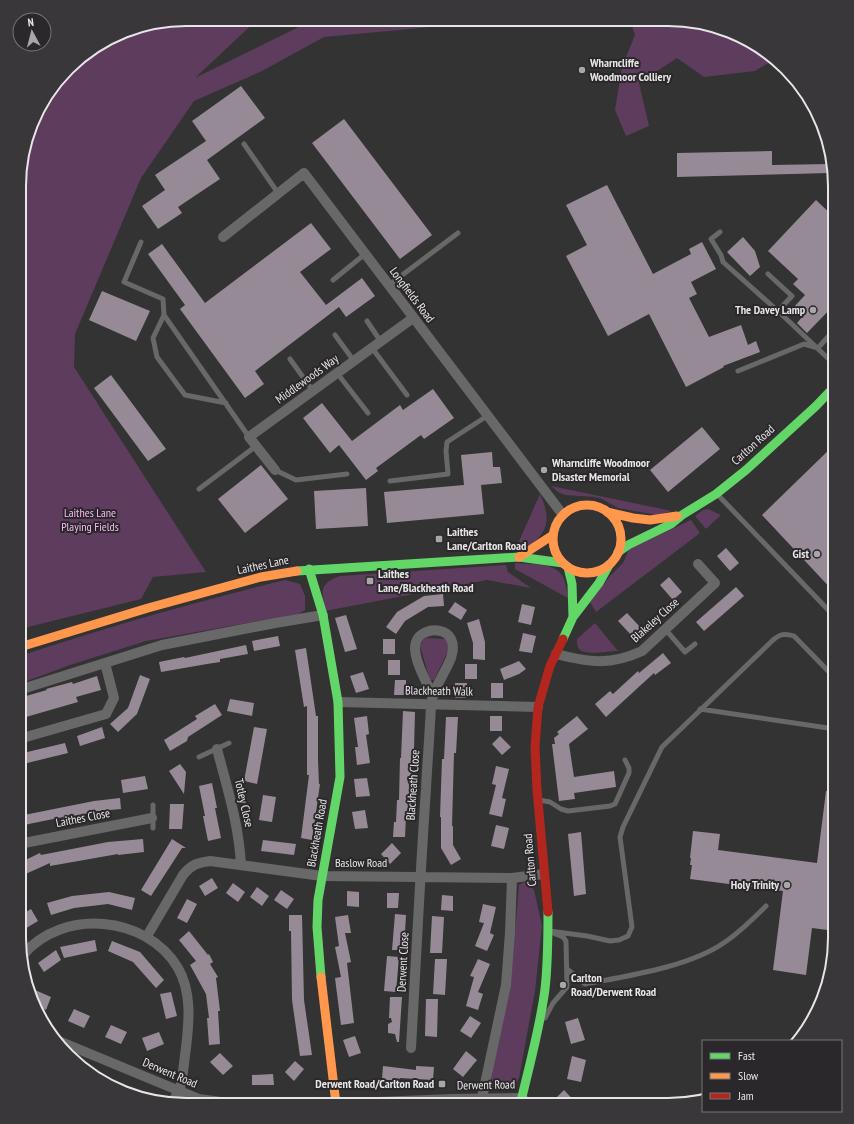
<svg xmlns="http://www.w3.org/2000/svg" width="854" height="1124" font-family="'PT Sans Narrow',sans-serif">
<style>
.green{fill:#5e3c5d}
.building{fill:#978a97}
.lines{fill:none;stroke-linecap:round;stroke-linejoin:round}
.lane{stroke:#686868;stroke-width:5}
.street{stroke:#686868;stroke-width:10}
.fast{stroke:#63d668;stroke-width:9}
.slow{stroke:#ff974d;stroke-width:9}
.jam{stroke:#b3261e;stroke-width:9}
.poi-dot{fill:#a8a7a7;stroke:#2a282a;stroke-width:1.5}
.labels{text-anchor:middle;stroke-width:4;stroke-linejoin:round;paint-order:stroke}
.poi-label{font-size:12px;font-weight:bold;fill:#e7e5e6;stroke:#2a282a;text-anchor:start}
.street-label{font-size:12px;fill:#e7e5e6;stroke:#2a282a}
.park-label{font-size:12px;fill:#f8b5f6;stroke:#2a282a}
.rim{fill:none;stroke:#e7e5e6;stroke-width:2}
</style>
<rect width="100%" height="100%" fill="#333"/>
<path class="green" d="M186,19H258L195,78L315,19L554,20L485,22L324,37L262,71L194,101L141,178L75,334L74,367L206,572L153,577L141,599L20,629V164L41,103L76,60L132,28Z
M630,20H690L761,47L775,59L755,71L704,77L677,58L639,83L649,126L626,136L615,110L622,67L635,35Z
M551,486L672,511L657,515L618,508L600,498L594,497L565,495L558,492Z
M540,494C549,513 551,531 531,544C527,547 521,547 516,548Z
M708,509L721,515L706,529L695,516L703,510Z
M691,520L700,533L596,612L590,602L610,576L623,563L629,549Z
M515,563C531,565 557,561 564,579C566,585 567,592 568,598L515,569Z
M506,565L508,572L531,588L487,580L325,611C322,591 318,584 340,576Z
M285,580L300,584L305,596V610L298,614L146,641L70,665L19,684L20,656C107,627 195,602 285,580Z
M595,623L618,651C609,651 585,656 579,649C577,646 577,643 577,639Z
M427,638L445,639L448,641L450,647L434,680H430L420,646L423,640Z
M524,882L530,885L534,890L542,926L535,991L519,1078L515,1085L501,1089L493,1088L491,1084L492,1075L511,980L519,885Z"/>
<path class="building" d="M241,86L265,118L207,160L220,179L178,207L182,213L158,229L142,206L165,190L155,175L206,141L192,121Z
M344,119L432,235L400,259L312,143Z
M772,151V165L830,164V173L677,177V153Z
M607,185L653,274L691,254L689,249L702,242L716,269L691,282L697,294L689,298L709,337L741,325L748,345L756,341L760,352L723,366L724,367L686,387L649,314L608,336L566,256L587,245L566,205Z
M816,200L835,218V304L807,333L797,323L803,316L794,307L805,295L793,284L798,279L768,251Z
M311,223L331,249L300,272L326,305L362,278L375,296L346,317L339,307L255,371L264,384L245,398L180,309L185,305L148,254L162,244L205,303Z
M743,237L755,251L760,267L750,276L727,252Z
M102,291L150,311L136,341L89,320Z
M111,375L166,449L148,461L94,388Z
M433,389L454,418L424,439L421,435L376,468L378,471L366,480L339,445L330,453L303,418L322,403L352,441L400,405L403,410Z
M702,427L720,449L668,492L650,470Z
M835,444V593L762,515Z
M492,452L493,467H500L502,483L481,485L484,514L387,523L384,492L464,485L461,455Z
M261,465L288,499L245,533L218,499Z
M366,488L368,526L316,529L314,491Z
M726,548L739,563L730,571L717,556Z
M669,577L682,592L673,600L660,585Z
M736,587L744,596L704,631L696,622Z
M443,594L444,606L428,607L405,621L396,634L386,627L397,612L424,596Z
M455,602L467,610L461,620L448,612Z
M522,604L535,607L531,625L518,622Z
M627,613L641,628L632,636L618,621Z
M346,615L357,649L345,652L335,618Z
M479,619L485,642V660L473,659V643L467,623Z
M523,633L536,636L532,653L519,651Z
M278,636L280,646L254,651L252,641Z
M383,639H395V654H383Z
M246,645L248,654L220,659V662L207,664L161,672L159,662L184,657L185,658Z
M306,648L316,716H318V760L319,784H320L312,840L301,838L309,775H307V706L304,707L295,650Z
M663,653L671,663L655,675L654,673L606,717L595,704L610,691L613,694L638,671L639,673Z
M388,660H400V675H388Z
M519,661L526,669L519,674L504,680L500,669Z
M465,664H477V679H465Z
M363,672L369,689L356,693L350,676Z
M140,675L150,679L137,714L118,732L110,724L128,708Z
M97,676L101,690L76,697L78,702L19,719V698L47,690L46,689L72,682L73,684Z
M395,680H406V695H394Z
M455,683H467L466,698H455Z
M491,683H503V698H491Z
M230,699L254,703L252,716L227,711Z
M215,704L222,715L188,737L187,741L170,751L164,740L197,719L195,716Z
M403,711L415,712L414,749H412L411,795H409L408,816H406L405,837H393L394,822H396L397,800H399L400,758H401Z
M367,716L369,734L366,735L370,763L357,765L355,747H358L354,718Z
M490,716H502V731H490Z
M577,716L588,729L569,744L574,777L614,771L616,787L574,793L575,799L559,801L552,744H555L554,738L559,734L557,732Z
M446,717H458L456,753H454L452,826H453V845L461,859L451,865L441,848V817H440L442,759H444Z
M102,727L105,738L80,746L77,736Z
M254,727L267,729L257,784L244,781Z
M500,736L511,747L502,755L492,744Z
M65,743L68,753L19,765V754Z
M180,764L186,772L184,794L169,771Z
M496,766L509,769L502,798L506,799L502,817L489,814L496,785L492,784Z
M145,776L148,789L123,793L121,780Z
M367,778L370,796L356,797L354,779Z
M212,783L217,808H215L221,838L208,841L203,816H205L199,786Z
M826,791L835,792V931L812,928L806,975L773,970L783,891L690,879L692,865H690L691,858H690L693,831L720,834L718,850L817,863Z
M263,795L276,797L272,822L259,820Z
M120,798L121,809L88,812L89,813L63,818V817L19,826V816L94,801Z
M170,804H184L182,829H169Z
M365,810L368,828L355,829L352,812Z
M496,825L509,828L504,849L491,846Z
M581,832L586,894L574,896L568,834Z
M143,839L144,852L118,855V854L50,866V863L21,876L19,871V863L40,853L41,855L108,842Z
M172,839L186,848H182L151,896L141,890Z
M263,840L296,844L294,855L261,851Z
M392,843L401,853L390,864L381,854Z
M212,878L218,888L205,896L199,886Z
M233,883L245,892L238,902L226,893Z
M257,887L269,896L262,906L250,897Z
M281,890L294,899L287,909L274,900Z
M347,891L359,892V907L347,906Z
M109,892L135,898L132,910L108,904L74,908L51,915L47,903L72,896Z
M387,893H399L398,908H387Z
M442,895L453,896V911L441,910Z
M187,899L197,904L187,923L177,918Z
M483,904L496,907L490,933L494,935L487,951L475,946L484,923L479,922Z
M31,909L38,921L23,930L19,924V916Z
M395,914L406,915L404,950H392Z
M289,915H302L304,1000L312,1055L300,1056L292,1000L291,931H289Z
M348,915L351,933H345L351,962L347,963L354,1023L341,1025L335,978L341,977L335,947L339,946L335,917Z
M432,916L444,917L442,953H430Z
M189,931L208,955L209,954L213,962L210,964L218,977L216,978L220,1011H218L220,1044L209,1045L207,1018H209L206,994L190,965L196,961L179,940Z
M95,940L97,951L64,958L60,947Z
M112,941L140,952L164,980L156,988L133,962L108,951Z
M56,950L61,960L44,972L38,963Z
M387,956L399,957L396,992L384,991Z
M435,959H447L445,995L433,994Z
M478,959L490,964L478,992L483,994L478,1010L466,1006L474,977L470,976Z
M35,990L51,997L46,1010L35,1005L33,996Z
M171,992L177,1016L166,1019L160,994Z
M390,997H402L399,1042H397L395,1034L388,1033V1024L392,1022L391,1018H389Z
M426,999H438L437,1037L425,1036Z
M74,1009L90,1016L84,1028L68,1021Z
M470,1016L481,1023L471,1038L460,1031Z
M578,1018L585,1040L571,1044L565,1022Z
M111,1025L127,1032L121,1044L105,1037Z
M159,1032L164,1044L147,1051L142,1038Z
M355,1036L361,1053L349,1057L343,1040Z
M466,1051L477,1060L463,1077L453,1069Z
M220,1053L233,1066L223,1075L210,1062Z
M572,1056L586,1060L581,1082L567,1079Z
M295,1061L304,1069L294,1081L285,1072Z
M383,1066L416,1070V1066L434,1067L433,1080L400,1078L399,1082L382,1079Z
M273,1074L274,1085H252V1075Z
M564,1090L578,1105H549Z"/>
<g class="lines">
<path class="lane" d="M244,144L278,193
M720,232L711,239L721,255L723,262L778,311
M141,242L124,282L163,299L164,315L249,437
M768,274L792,296L778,311L835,365
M333,280L365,254
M389,285L458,233
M164,315L153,338L157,357L185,395L226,403
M367,321L381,342
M335,335L354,361
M372,348L407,395
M290,359L313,391
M738,371L804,344L818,348L835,329
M337,373L368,413
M275,470L296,480L347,474
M390,481L448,474L446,451L447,442L487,416
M199,489L256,446
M717,494L835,617
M665,629L685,652L695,644
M700,709L835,729
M199,757L229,743
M539,800L550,802L561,809L568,811L610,806L615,804L629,773V768L625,760
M153,828V805
M549,931L587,936L610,941L619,940L628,936L632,927L620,837L623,827L660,751L662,747L773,640C780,634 785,633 794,636L835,678
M567,969L585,984C627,976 690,967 725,942C740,932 753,919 766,906
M545,1018L553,1003L567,987L566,941L563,937L553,933"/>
<path class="street" d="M223,237L304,173L563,515
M275,470L249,437L413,318
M556,654C588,662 610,666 642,651L715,583L698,564
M19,690L162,645L275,623L323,615
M338,702L538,707
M19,739L106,714L114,698L105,663
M217,749C227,787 239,825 241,865
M19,844L152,818
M147,936L183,875C192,864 197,863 210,861L322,876L512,878L544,874
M23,955C62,908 147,915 178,968C192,992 189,1022 186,1048C184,1060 183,1081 179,1091C177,1095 174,1099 171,1104
M54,1039L199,1099L228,1103L326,1104L453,1099L523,1098
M411,1048C416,962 420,876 426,789C427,767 429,745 430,723C431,714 430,704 433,696C437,683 446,671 451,658C462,625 422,624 416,642C411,656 427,683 433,696
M482,1098L506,985L510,933L512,878"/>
<path class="fast" d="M618,552L628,545L671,524L682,515L716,494L746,470L816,406L835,386
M568,567L572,584L573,617
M309,569L323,615L338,702L340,777L318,900L317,927L321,977
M297,571L519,557L563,563
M563,639L573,617L599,583L609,565
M520,1105C529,1067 540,1028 545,989C548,963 548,938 548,912"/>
<path class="slow" d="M553 539a34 34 0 1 1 68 0a34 34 0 1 1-68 0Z
M607,512L633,518L650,520L677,516
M519,557L553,535
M20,647L148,608L261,577L297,571
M321,977L336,1104"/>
<path class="jam" d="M548,912L537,790L535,747L538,707L550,666L563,639"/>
</g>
<g class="poi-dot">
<circle cx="582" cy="70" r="4"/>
<circle cx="813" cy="310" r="4"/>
<circle cx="544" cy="470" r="4"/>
<rect x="435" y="535" width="8" height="8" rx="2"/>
<circle cx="817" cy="554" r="4"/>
<rect x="366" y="577" width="8" height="8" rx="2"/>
<circle cx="787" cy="885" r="4"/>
<circle cx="563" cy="985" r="4"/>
<rect x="438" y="1080" width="8" height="8" rx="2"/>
</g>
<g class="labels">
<g class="poi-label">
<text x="590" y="67">Wharncliffe<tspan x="590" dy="14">Woodmoor Colliery</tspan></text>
<text x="805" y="314" text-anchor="end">The Davey Lamp</text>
<text x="552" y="467">Wharncliffe Woodmoor<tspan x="552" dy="14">Disaster Memorial</tspan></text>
<text x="447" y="536">Laithes<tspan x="447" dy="14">Lane/Carlton Road</tspan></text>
<text x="809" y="558" text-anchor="end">Gist</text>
<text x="378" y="578">Laithes<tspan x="378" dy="14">Lane/Blackheath Road</tspan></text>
<text x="779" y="889" text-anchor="end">Holy Trinity</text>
<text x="571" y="982">Carlton<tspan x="571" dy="14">Road/Derwent Road</tspan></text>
<text x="434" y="1088" text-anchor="end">Derwent Road/Carlton Road</text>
</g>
<g class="street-label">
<text transform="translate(412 295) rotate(53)" y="4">Longfields Road</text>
<text transform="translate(307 379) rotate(-36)" y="4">Middlewoods Way</text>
<text transform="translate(753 445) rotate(-42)" y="4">Carlton Road</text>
<text transform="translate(263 565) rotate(-12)" y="4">Laithes Lane</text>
<text transform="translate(655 620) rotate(-42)" y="4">Blakeley Close</text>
<text transform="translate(439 691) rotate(1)" y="4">Blackheath Walk</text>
<text transform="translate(413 785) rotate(-86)" y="4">Blackheath Close</text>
<text transform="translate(244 803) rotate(77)" y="4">Totley Close</text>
<text transform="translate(83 818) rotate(-11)" y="4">Laithes Close</text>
<text transform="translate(317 833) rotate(-80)" y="4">Blackheath Road</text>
<text transform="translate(530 860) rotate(-95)" y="4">Carlton Road</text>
<text x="361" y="867">Baslow Road</text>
<text transform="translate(403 962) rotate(-87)" y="4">Derwent Close</text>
<text transform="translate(170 1073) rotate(23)" y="4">Derwent Road</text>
<text transform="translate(486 1085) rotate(-1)" y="4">Derwent Road</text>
</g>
<g class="park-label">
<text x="90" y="517">Laithes Lane<tspan x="90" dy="14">Playing Fields</tspan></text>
</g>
</g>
<path d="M0 0H854V1124H0ZM186 26H668A160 160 0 0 1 828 186V938A160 160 0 0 1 668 1098H186A160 160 0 0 1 26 938V186A160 160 0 0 1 186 26Z" fill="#393739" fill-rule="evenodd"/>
<path class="rim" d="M186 26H668A160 160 0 0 1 828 186V938A160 160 0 0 1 668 1098H186A160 160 0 0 1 26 938V186A160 160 0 0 1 186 26Z"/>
<rect x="702" y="1040" width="140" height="72" fill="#2a282a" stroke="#767475"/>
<rect x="710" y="1053" width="20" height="6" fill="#63d668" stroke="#767475"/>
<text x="738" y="1060" font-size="12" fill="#e7e5e6">Fast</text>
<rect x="710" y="1073" width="20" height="6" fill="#ff974d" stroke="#767475"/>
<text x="738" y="1080" font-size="12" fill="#e7e5e6">Slow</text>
<rect x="710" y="1093" width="20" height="6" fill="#b3261e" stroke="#767475"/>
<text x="738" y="1100" font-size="12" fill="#e7e5e6">Jam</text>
<g transform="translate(32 32) rotate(353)"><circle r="19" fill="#2a282a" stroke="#767475"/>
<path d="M0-3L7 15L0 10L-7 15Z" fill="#a8a7a7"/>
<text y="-6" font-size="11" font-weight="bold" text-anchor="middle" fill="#e7e5e6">N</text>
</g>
</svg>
